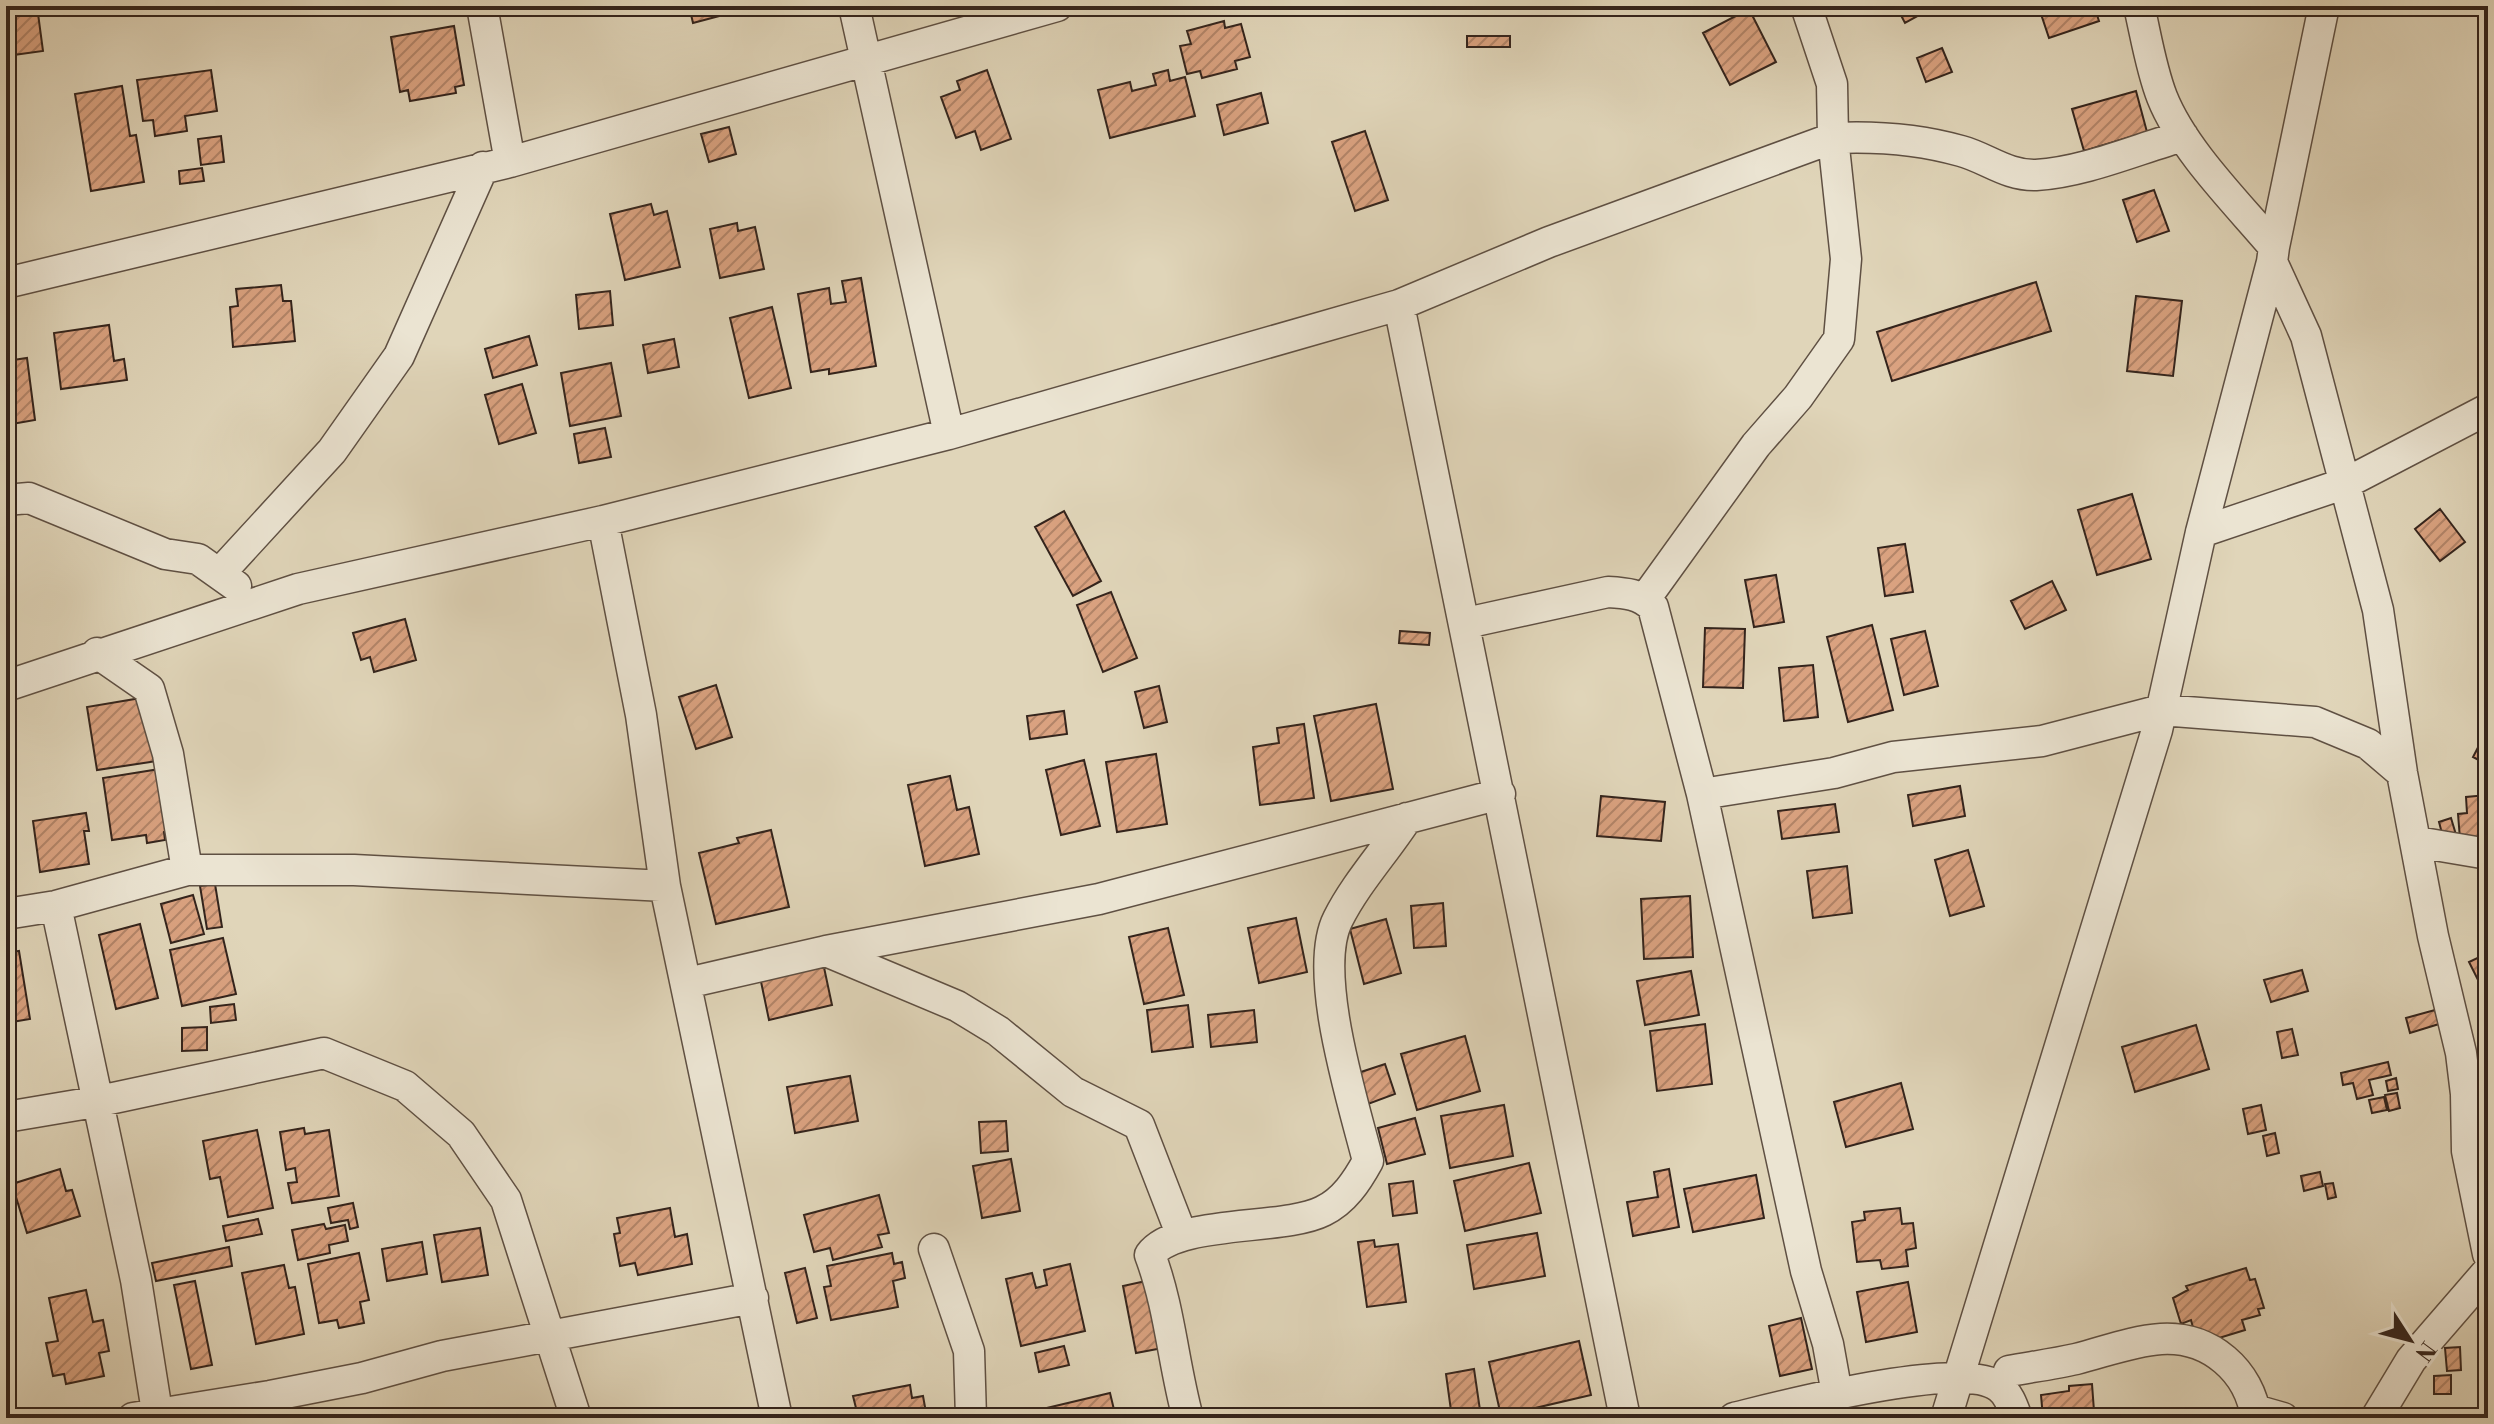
<svg xmlns="http://www.w3.org/2000/svg" width="2494" height="1424" font-family="'Libre Bodoni',serif">
<style>
.building{fill:url(#building-hatch);stroke:#34241c;stroke-width:2}
.lines{fill:none;stroke-linecap:round;stroke-linejoin:round}
.minor-casing{stroke:#5f5043;stroke-width:33}
.minor{stroke:#ebe4d2;stroke-width:30}
</style>
<defs>
<pattern id="building-hatch" width="6" height="6" patternUnits="userSpaceOnUse" patternTransform="scale(2)"><rect width="6" height="6" fill="#daa280"/><path d="M-1 1l2-2M0 6l6-6M5 7l2-2" fill="none" stroke="#b28468"/></pattern>
</defs>
<rect width="100%" height="100%" fill="#e0d5b9"/>
<filter id="stains"><feTurbulence type="fractalNoise" baseFrequency=".0025" numOctaves="4"/><feColorMatrix values="0 0 0 0 .2 0 0 0 0 .09 0 0 0 0 .02 0 0 0 .5 -.17"/></filter>
<radialGradient id="worn" r=".72"><stop offset=".6" stop-color="#630" stop-opacity="0"/><stop offset="1" stop-color="#630" stop-opacity=".3"/></radialGradient>
<path class="building" d="M6,6H37L43,51L6,56Z
M689,6H757L693,23Z
M1896,6H1933L1934,7L1905,23Z
M2064,6H2094L2099,21L2049,38L2041,14Z
M1749,9L1776,62L1730,85L1703,33Z
M1224,21L1225,28L1241,24L1250,57L1235,61L1237,69L1202,78L1200,71L1187,74L1180,46L1191,44L1187,31Z
M454,26L464,85L455,87L456,93L410,101L408,90L400,92L391,37Z
M1467,36H1510V47H1467Z
M1942,48L1952,72L1926,82L1917,58Z
M211,70L217,111L185,116L187,131L155,136L153,120L143,121L137,80Z
M987,70L1011,139L981,150L975,131L956,138L941,97L960,90L957,81Z
M1168,70L1170,81L1185,77L1195,116L1110,138L1098,90L1130,82L1132,91L1156,85L1153,74Z
M122,86L130,136L136,135L144,182L91,191L75,94Z
M2136,91L2147,132L2084,151L2072,109Z
M1261,93L1268,123L1224,135L1217,105Z
M729,127L736,154L709,162L701,134Z
M1365,131L1388,200L1355,211L1332,142Z
M221,136L224,162L201,165L198,139Z
M202,168L204,181L180,184L179,171Z
M2154,190L2169,231L2137,242L2123,200Z
M651,204L654,215L667,211L680,267L625,280L610,214Z
M737,223L738,231L755,227L764,269L720,278L710,229Z
M861,278L876,366L829,374V369L811,372L798,294L829,288L831,304L846,302L842,281Z
M2036,282L2051,331L1892,381L1877,332Z
M281,285L283,301H291L295,341L233,347L230,307L238,306L236,289Z
M610,291L613,325L579,329L576,295Z
M2136,296L2182,301L2173,376L2127,371Z
M772,307L791,388L749,398L730,318Z
M109,325L114,361L124,359L127,380L61,389L54,333Z
M529,336L537,365L493,378L485,349Z
M674,339L679,367L648,373L643,345Z
M27,358L35,420L6,425V361Z
M611,363L621,416L570,426L561,373Z
M522,384L536,433L499,444L485,395Z
M605,428L611,457L579,463L574,434Z
M2132,494L2151,559L2097,575L2078,510Z
M2440,509L2465,542L2440,561L2415,529Z
M1064,511L1101,581L1073,596L1035,527Z
M1905,544L1913,592L1885,596L1878,548Z
M1776,575L1784,622L1754,627L1745,580Z
M2052,581L2066,610L2025,629L2011,601Z
M1111,592L1137,658L1103,672L1077,605Z
M405,619L416,660L374,672L370,657L361,660L353,633Z
M1872,625L1893,710L1848,722L1827,637Z
M1705,628L1745,629L1743,688L1703,687Z
M1400,631L1430,633L1429,645L1399,643Z
M1925,631L1938,686L1904,695L1891,639Z
M1813,665L1818,717L1784,721L1779,668Z
M716,685L732,737L696,749L679,697Z
M1159,686L1167,722L1144,728L1135,692Z
M147,697L157,761L97,770L87,707Z
M1376,704L1393,789L1331,801L1314,716Z
M1064,711L1067,734L1030,739L1027,716Z
M1304,724L1314,798L1260,805L1253,747L1279,743L1277,728Z
M2488,728V765L2473,757Z
M1156,754L1167,824L1117,832L1106,762Z
M1084,760L1100,826L1061,835L1046,770Z
M166,768L175,830L164,832L165,840L147,843L146,835L112,840L103,778Z
M950,776L957,810L969,807L979,854L925,866L908,785Z
M1960,786L1965,816L1913,826L1908,795Z
M2487,795L2488,836L2460,839L2458,814L2467,813L2466,797Z
M1601,796L1665,802L1661,841L1597,836Z
M1835,804L1839,832L1782,839L1778,811Z
M86,813L89,831H84L89,864L40,872L33,821Z
M2451,818L2457,838L2444,841L2439,822Z
M771,830L789,907L716,924L699,853L739,843L737,838Z
M6,844L12,872L6,874Z
M1968,850L1984,906L1950,916L1935,860Z
M1847,866L1852,913L1813,918L1807,871Z
M215,884L222,927L207,929L200,886Z
M193,895L204,934L171,943L161,904Z
M1690,896L1693,957L1644,959L1641,899Z
M1443,903L1446,946L1414,948L1411,906Z
M1296,918L1307,972L1259,983L1248,928Z
M1386,919L1401,973L1364,984L1350,929Z
M140,924L158,998L116,1009L99,935Z
M1168,928L1184,995L1144,1004L1129,937Z
M223,938L236,994L182,1006L170,950Z
M19,951L30,1019L6,1023V953Z
M2488,953V975L2478,980L2469,962Z
M822,958L832,1005L769,1020L759,972Z
M2302,970L2308,991L2271,1002L2264,980Z
M1691,971L1699,1015L1645,1025L1637,981Z
M234,1004L236,1020L211,1023L210,1007Z
M1188,1005L1193,1047L1152,1052L1147,1010Z
M1254,1010L1257,1042L1211,1047L1208,1015Z
M2435,1010L2439,1024L2410,1033L2406,1018Z
M1705,1024L1712,1084L1657,1091L1650,1031Z
M2196,1025L2209,1069L2135,1092L2122,1047Z
M207,1027V1050L182,1051V1028Z
M2292,1029L2298,1055L2282,1058L2277,1032Z
M1465,1036L1480,1091L1417,1110L1401,1054Z
M2388,1062L2391,1075L2369,1080L2373,1095L2357,1099L2353,1083L2343,1085L2341,1073Z
M1385,1064L1395,1094L1368,1104L1358,1073Z
M850,1076L858,1121L795,1133L787,1087Z
M2396,1078L2398,1089L2388,1091L2386,1081Z
M1901,1083L1913,1129L1846,1147L1834,1102Z
M2397,1093L2400,1108L2389,1111L2385,1095Z
M2384,1097L2387,1110L2372,1113L2369,1100Z
M1504,1105L1513,1156L1450,1168L1441,1116Z
M2261,1105L2266,1130L2248,1134L2243,1109Z
M1415,1118L1425,1154L1387,1164L1378,1128Z
M1006,1121L1008,1151L981,1153L979,1122Z
M304,1128L305,1134L329,1130L339,1196L292,1203L288,1183L297,1182L295,1168L286,1170L280,1132Z
M257,1130L273,1208L228,1217L220,1177L210,1179L203,1141Z
M2275,1133L2279,1153L2267,1156L2263,1136Z
M1011,1159L1020,1211L982,1218L973,1166Z
M1529,1163L1541,1213L1465,1231L1454,1181Z
M60,1169L66,1191L72,1190L80,1216L27,1233L12,1184Z
M1669,1169L1679,1227L1633,1236L1627,1202L1658,1197L1654,1172Z
M2320,1172L2323,1186L2304,1191L2301,1176Z
M1756,1175L1764,1218L1693,1232L1684,1189Z
M1413,1181L1417,1213L1393,1216L1389,1184Z
M2333,1183L2336,1197L2328,1199L2325,1184Z
M879,1195L889,1233L878,1235L882,1247L833,1260L830,1248L814,1252L804,1215Z
M353,1203L358,1227L350,1229L348,1220L331,1223L328,1208Z
M670,1208L675,1237L687,1234L692,1264L638,1275L635,1263L620,1266L614,1234L620,1233L617,1218Z
M1900,1208L1902,1224L1913,1223L1916,1248L1906,1250L1908,1266L1882,1269L1880,1260L1857,1262L1852,1222L1865,1220L1864,1212Z
M258,1219L262,1234L226,1241L223,1226Z
M324,1224L326,1229L345,1225L348,1241L329,1245L330,1253L298,1260L292,1230Z
M480,1228L488,1275L442,1282L434,1235Z
M1537,1233L1545,1276L1474,1289L1467,1245Z
M1374,1240L1375,1247L1398,1244L1406,1302L1367,1307L1358,1242Z
M422,1242L427,1274L387,1281L382,1249Z
M229,1247L232,1266L156,1281L152,1263Z
M359,1253L369,1300L360,1302L364,1323L339,1328L337,1320L319,1323L308,1264Z
M892,1253L894,1264L902,1262L905,1278L893,1281L898,1307L831,1320L824,1287L831,1286L827,1266Z
M1070,1264L1085,1331L1021,1346L1006,1279L1032,1273L1036,1288L1047,1285L1044,1270Z
M284,1265L289,1288L295,1287L304,1334L256,1344L242,1273Z
M805,1268L817,1318L797,1323L785,1273Z
M2246,1268L2250,1280L2255,1279L2264,1308L2258,1309L2260,1315L2242,1320L2245,1330L2206,1342L2196,1339L2191,1320L2181,1324L2173,1298L2188,1290L2186,1286Z
M1155,1279L1168,1347L1136,1353L1123,1286Z
M195,1281L212,1365L191,1369L174,1285Z
M1908,1282L1917,1332L1866,1342L1857,1292Z
M86,1290L93,1322L103,1320L109,1351L99,1353L104,1376L66,1384L64,1374L53,1376L46,1343L58,1341L49,1298Z
M1801,1318L1812,1369L1780,1376L1769,1326Z
M1579,1341L1591,1395L1501,1416L1489,1362Z
M1064,1346L1069,1365L1039,1372L1035,1353Z
M2460,1347L2461,1370L2447,1371L2445,1348Z
M1474,1369L1481,1417L1452,1418L1446,1374Z
M2451,1375V1394H2434V1376Z
M2092,1384L2094,1411H2090L2091,1418H2043L2041,1395L2069,1391V1386Z
M910,1385L912,1398L923,1396L927,1418H843L842,1411L856,1408L853,1396Z
M1110,1393L1116,1418H1036L1034,1411Z"/>
<g class="lines">
<g class="minor-casing">
<path id="minor" d="M482,6L510,162
M854,6L949,434
M2274,247L2324,6
M2272,262L2306,336L2378,610L2402,773L2433,936L2461,1053L2466,1094L2467,1151L2488,1254
M6,283L510,162L1057,6
M1399,305L1625,1418
M6,500L29,498L165,554L198,559L236,586
M603,521L641,715L665,886L777,1418
M2201,532L2346,483L2488,409
M220,573L332,451L399,356L483,167
M1645,599L1756,445L1798,397L1839,339L1846,259L1833,138L1832,84L1806,6
M1466,623L1608,592C1626,593 1640,594 1653,607L1702,794L1806,1271L1828,1344L1837,1394
M97,653L149,689L168,754L187,870
M6,686L298,589L603,521L949,434L1399,305L1549,242L1833,138C1876,136 1919,139 1961,151C1987,158 2007,176 2036,175C2085,172 2137,149 2183,136
M1702,794L1834,773L1893,757L2042,741L2161,710L2315,722L2368,744L2402,773
M2417,842L2488,854
M56,906L136,1280L158,1418
M6,914L56,906L187,870H354L665,886
M826,951L957,1006L998,1031L1073,1092L1139,1125L1182,1236
M687,983L826,951L1099,899L1500,794
M6,1117L95,1102L324,1053L405,1086L461,1134L506,1200L576,1418
M934,1249L969,1351L971,1418
M2009,1371C2031,1367 2054,1364 2076,1359C2104,1352 2132,1341 2161,1339C2210,1336 2250,1371 2256,1418
M2255,1410L2283,1418
M133,1418L270,1396L362,1378L442,1356L753,1298
M1188,1418C1173,1363 1170,1308 1150,1255C1176,1219 1284,1231 1323,1211C1344,1201 1357,1181 1368,1161C1354,1105 1311,972 1338,919C1356,883 1385,852 1407,818
M1734,1418C1783,1406 1961,1359 1999,1387C2009,1394 2013,1407 2017,1418
M1946,1418L2157,730L2201,532L2272,262L2274,247C2237,203 2183,150 2162,97C2151,69 2146,36 2139,6
M2376,1418L2411,1360L2488,1271"/>
</g>
<use href="#minor" class="minor"/>
</g>
<rect width="2494" height="1424" fill="none" stroke="#e0d5b9" stroke-width="32"/>
<rect x="8" y="8" width="2478" height="1408" fill="none" stroke="#34241c" stroke-width="4"/>
<rect x="16" y="16" width="2462" height="1392" fill="none" stroke="#34241c" stroke-width="2"/>
<g transform="translate(2410 1340) rotate(126)" stroke="#ebe4d2" stroke-width="6" paint-order="stroke">
<path d="M0-6L14 30L0 20L-14 30Z" fill="#34241c"/>
<text y="-12" font-size="22" font-weight="bold" text-anchor="middle" fill="#34241c">N</text>
</g>
<rect width="100%" height="100%" filter="url(#stains)"/>
<rect width="100%" height="100%" fill="url(#worn)"/>
</svg>
